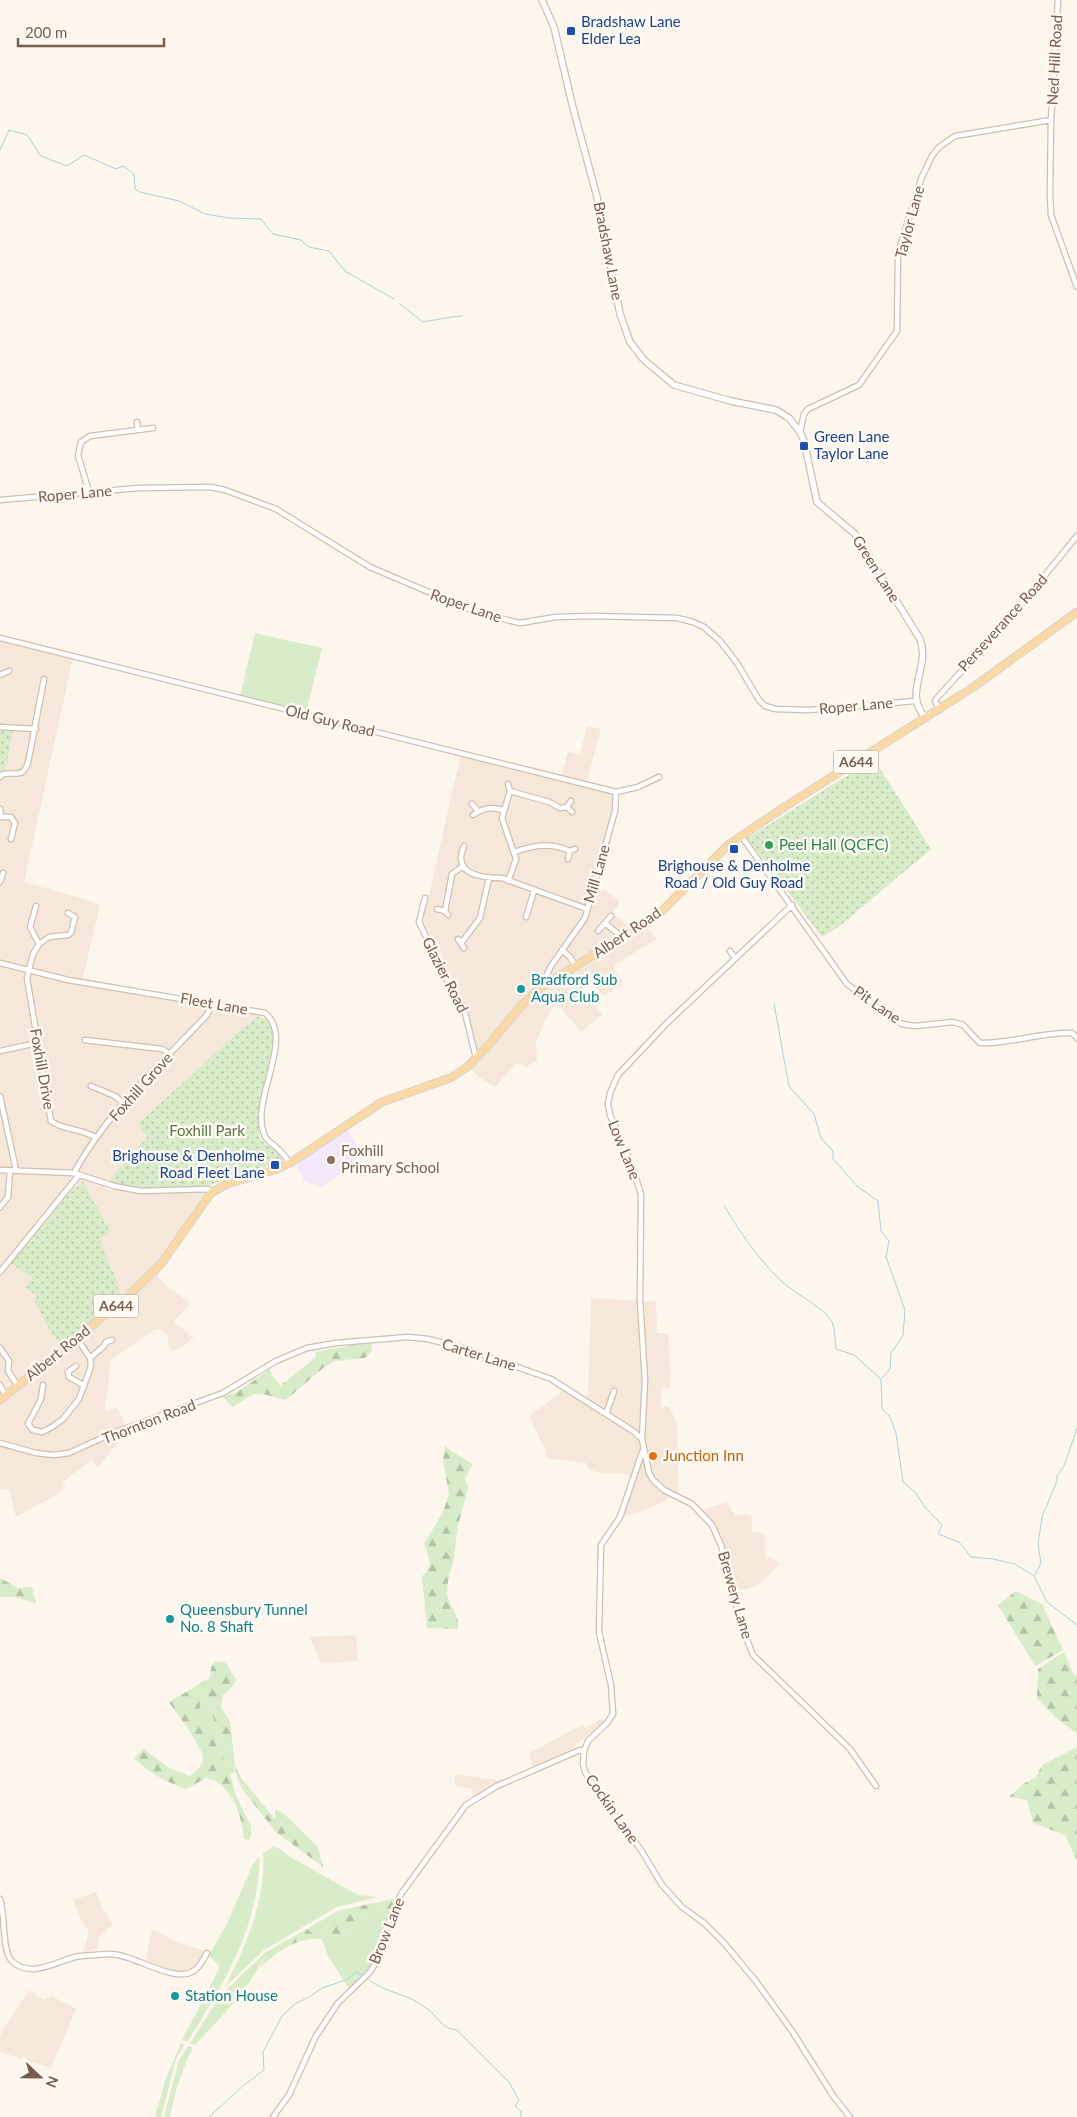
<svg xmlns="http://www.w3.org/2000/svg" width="1077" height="2117" font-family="Lato,sans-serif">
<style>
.residential{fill:#f5e8da}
.education{fill:#f3e8fa}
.grass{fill:#d8ecc9}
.forest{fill:url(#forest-firs)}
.park{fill:url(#park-dots)}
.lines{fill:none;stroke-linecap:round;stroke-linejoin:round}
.stream{stroke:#a5d3da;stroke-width:1}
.minor-casing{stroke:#d1beb0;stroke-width:7}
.tertiary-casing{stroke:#d1beb0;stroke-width:8}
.primary-casing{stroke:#dad1cd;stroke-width:9}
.minor{stroke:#fff;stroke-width:4.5}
.tertiary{stroke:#fff;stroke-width:5.5}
.primary{stroke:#fbd9a5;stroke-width:7}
.transit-dot{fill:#1a4fb4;stroke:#fffaf3;stroke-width:2}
.leisure-dot{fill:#2e9e5b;stroke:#fffaf3;stroke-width:2}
.culture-dot{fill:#0f9aa8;stroke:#fffaf3;stroke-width:2}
.education-dot{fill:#8d6e63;stroke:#fffaf3;stroke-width:2}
.food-dot{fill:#e8710a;stroke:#fffaf3;stroke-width:2}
.labels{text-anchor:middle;stroke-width:5;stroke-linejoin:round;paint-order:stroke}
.shield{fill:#fffaf3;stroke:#a28b7f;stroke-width:1}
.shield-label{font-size:14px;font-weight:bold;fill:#7a5c4d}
.transit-label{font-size:15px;fill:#164399;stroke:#fffaf3;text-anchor:start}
.street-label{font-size:15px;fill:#7a5c4d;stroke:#fffaf3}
.leisure-label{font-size:15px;fill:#27864d;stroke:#fffaf3;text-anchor:start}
.culture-label{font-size:15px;fill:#0d838f;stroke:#fffaf3;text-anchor:start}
.park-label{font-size:15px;fill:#537a41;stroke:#fffaf3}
.education-label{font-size:15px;fill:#785e54;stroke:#fffaf3;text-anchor:start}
.food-label{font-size:15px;fill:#c56008;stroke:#fffaf3;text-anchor:start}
</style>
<defs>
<pattern id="forest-firs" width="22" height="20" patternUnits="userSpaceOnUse" patternTransform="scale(1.25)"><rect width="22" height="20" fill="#d8ecc9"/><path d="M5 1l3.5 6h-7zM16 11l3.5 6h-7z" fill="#b4c2a5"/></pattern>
<pattern id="park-dots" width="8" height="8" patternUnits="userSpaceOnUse" patternTransform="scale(1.25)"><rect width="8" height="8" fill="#d8ecc9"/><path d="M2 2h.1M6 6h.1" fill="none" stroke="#b4c2a5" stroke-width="1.8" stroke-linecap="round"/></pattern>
</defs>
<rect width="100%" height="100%" fill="#fdf6ec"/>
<path class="residential" d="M0,640L73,658L24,882L100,904L83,978L261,1015L140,1122L147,1136L106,1189L155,1194L206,1191L157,1277L190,1304L173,1322L194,1337L184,1346L172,1351L169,1347L168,1337L161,1329L154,1330L111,1360L105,1411L117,1408L125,1423L124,1434L99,1467L91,1461L62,1482L66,1487L56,1495L16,1517L9,1489L0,1490Z
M587,726L601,729L587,781L619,790L617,812L608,853L597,890H605L619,901L618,906L612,913L626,924L644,929L647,927L657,939L613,966L623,984L604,996L591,982L580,990L603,1014L581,1032L557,1003L548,1015L536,1042L537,1061L526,1067L516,1063L495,1087L476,1075L470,1068L478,1052L465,1005L443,966L423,922L451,796L462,751L561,776L568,752L580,755Z
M591,1298L656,1302L657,1333H668L671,1388L661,1389V1407H668L672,1412L677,1425L679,1491L663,1502L640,1512L620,1517L634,1477L620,1473L604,1474L590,1470L586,1463L546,1458L545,1450L529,1416L567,1388L585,1399L588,1392Z
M727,1502L735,1516L746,1514L752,1516V1532L762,1533L765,1537V1556L771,1557L779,1564L760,1584L748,1589L732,1590L721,1545L712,1525L699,1511Z
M356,1635L358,1661L321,1663L310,1637Z
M602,1719L606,1720L567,1752L533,1767L529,1753L584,1724L585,1728Z
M456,1774L502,1781L472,1798L473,1789L454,1785Z
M96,1892L102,1908L113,1924L98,1939L97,1950L83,1952L89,1932L81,1920L73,1900Z
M152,1929L181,1944L205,1951L196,1967L186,1972L173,1971L146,1960Z
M29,1990L43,2000L52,1996L76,2009L51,2068L0,2052V2036L3,2029Z"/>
<path class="education" d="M346,1129L365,1155L322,1187L302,1181L303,1176L296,1164Z"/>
<path class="grass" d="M255,633L322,648L306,712L240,696Z
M202,1682V1689L235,1772L230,1774L200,1707V1700L193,1688Z
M273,1847L278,1848L292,1858L358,1895L378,1897L337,1907L264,1950L225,1987C246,1944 266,1902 263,1853Z
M259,1857C260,1867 258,1877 257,1888C248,1945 218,1994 187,2042L182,2040L219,1969V1966L209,1955L226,1926L253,1864Z
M351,1908L331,1919L328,1927L320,1932L313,1934L307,1929L339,1910Z
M378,1909L390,1911L376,1959L368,1971L350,1990L328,1956L321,1937L337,1940L346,1930L357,1925L363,1917Z
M266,1952C254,1984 219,2020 195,2045L190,2043L220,1996Z
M181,2043L185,2044L176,2059L161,2117H155L165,2081Z
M188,2046L193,2048C181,2071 175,2092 170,2117H164L179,2060Z"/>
<path class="forest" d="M372,1342L371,1352L365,1358L335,1361L323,1368L286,1400L263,1394H254L232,1407L223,1397L237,1392L269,1370L280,1386L316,1357L315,1352Z
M445,1445L448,1449L473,1464L465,1478L468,1489L457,1529L454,1557L448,1581L447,1595L458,1621V1629L427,1628L422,1576C435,1567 428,1556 424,1544L443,1512L449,1494L443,1461Z
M0,1578L18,1588L32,1587L36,1603L15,1597H0Z
M1016,1591L1042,1604L1063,1650L1035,1666L998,1605Z
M1064,1652L1074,1675L1077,1674V1731L1075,1732L1055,1717L1037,1698L1038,1669Z
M215,1662H224C230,1667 231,1674 237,1680L231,1688L223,1695L221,1707L230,1721L235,1766L242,1779L275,1819V1809L284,1814L318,1847L323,1867L276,1832L242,1789L202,1689V1682L210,1678L211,1667Z
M193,1688L200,1700V1707L215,1738L230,1774L236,1796L251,1826L250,1840L244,1839C242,1816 232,1783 206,1778L186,1789C166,1782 149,1773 134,1758L144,1749L169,1768L190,1776C195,1772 201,1767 203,1761C205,1748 177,1714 169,1702Z
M1077,1747V1861L1065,1835L1033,1823L1027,1800L1009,1797L1023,1784L1036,1777L1042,1765Z
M397,1898L390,1911L378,1909L363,1917L357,1925L346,1930L337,1940C304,1934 283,1945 260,1968L266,1952L307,1929L313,1934L320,1932L328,1927L331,1919L351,1908Z"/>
<path class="park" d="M13,729L5,772L0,770V730Z
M874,759L931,849L840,926L822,937L747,838Z
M259,1016L268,1021L272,1028L274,1041L261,1097L259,1136L266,1145L276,1150L283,1161L207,1186L145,1189L108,1182L147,1137L138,1124L236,1034Z
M83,1182L110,1231L100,1238L110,1267L118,1281L117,1286L121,1296L65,1342L60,1343C47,1332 44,1315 34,1301L37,1296L26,1288L32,1278L11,1263L69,1194Z"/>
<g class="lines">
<path class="stream" d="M0,150L9,130L27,135L41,156L67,166L84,155L116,169L123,166L134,174L135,189L140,192L179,201L205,214L229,218L261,219L273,234L301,240L309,247L329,251L345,271L394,299
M400,304L423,322C436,320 448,317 462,316
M774,1004L789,1086L814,1114L821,1138L833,1151V1159L858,1187L878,1201L881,1231L889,1241L886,1257L905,1310L903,1336L891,1353L890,1369L882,1378
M725,1207C741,1234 765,1269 790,1288C800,1296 826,1310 832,1322C835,1329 835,1341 836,1349L854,1355L881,1379L882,1409L890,1417L896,1433L903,1482L915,1492L926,1509L942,1525L938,1534L959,1542L971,1557L993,1559L1015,1564L1034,1576L1047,1602L1077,1625
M1035,1575L1041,1563L1038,1544L1042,1517L1057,1481V1476L1064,1466L1077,1428
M369,1980C386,1993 409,1994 426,2008C438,2016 441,2029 457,2030L509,2082L519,2100L515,2106L521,2112V2117
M209,2117L244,2085L264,2070L263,2052L282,2016L295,2004L309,1997L322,1988L346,1980L356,1972L363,1975"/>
<g class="minor-casing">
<path id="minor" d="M1058,0L1051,120L1050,194L1051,215L1077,287
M137,422L138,430
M800,432L804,414L808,409L859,385L897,331L898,253L921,179L932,156L938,148L955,136L1051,120
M89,492L78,455L81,442L90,436L153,428
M0,500L139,488L210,487L225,490L276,509L370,567L466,608L507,620L520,623L556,617L593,616L677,618L693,622L704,627L720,641L737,663L759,700L765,706L776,709L809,710L915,701
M0,638L616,792L638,787L659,777
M0,675L9,671
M940,710L935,701L937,698L1010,618L1077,536
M0,727L36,729
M0,777L3,774C17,772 22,778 28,763L44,679
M508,784L510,791L502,818L516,859L508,881
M510,791L549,802L560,808L567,807
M571,801L567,807L572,812
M472,804L478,811
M0,809L1,816
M473,815C485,807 491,807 504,810
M0,817H11L15,823L11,839
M742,837L847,984L889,1016L902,1024L915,1026L953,1022L963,1025L980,1043C1011,1044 1041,1032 1072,1033L1077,1038
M464,846C463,849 461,854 461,858C461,877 489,878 502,878L587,909
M514,852C535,845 550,842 570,851
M568,859L570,851L575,849
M0,882L3,873
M425,898L419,922L450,987L464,1009L476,1058
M36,906L30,927L39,944
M437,909L445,911L448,915
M445,911L452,874L463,866
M68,913L75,917L71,933L68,935L49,937L39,944L33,954L27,978L51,1121C64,1131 83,1128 96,1138
M526,917L534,891
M605,923L622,937
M598,931L611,916
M458,939L464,948
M462,942L480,918L489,878
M562,950L570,957L576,967
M730,951L735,958
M0,963L68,980L265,1013C296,1038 250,1099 264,1134C266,1141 272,1143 277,1148C282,1152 286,1158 290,1163
M541,987L551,966L585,918L615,811L616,792
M85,1040L162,1049L170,1054
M0,1051L37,1043
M91,1086L115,1096L123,1103
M0,1096L16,1170
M0,1170L74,1173L114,1186L141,1191L209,1189L211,1193
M74,1173C106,1113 160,1065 207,1015L211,1004
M0,1207L8,1197L10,1171
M0,1272L79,1175
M0,1348L9,1361L8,1371L18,1386
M90,1358L104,1346L106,1342L112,1340
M76,1366L68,1372L69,1377L83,1385
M0,1385L5,1395
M43,1385L41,1399L28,1424L33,1430L42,1432L52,1427L63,1419L79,1399L91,1366L90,1358L77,1338
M606,1414L614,1391
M642,1439L645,1380L640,1301L641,1195L634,1171L610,1115L608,1104L610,1093L618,1075L667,1023L792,905
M0,1443L36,1453L54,1455L69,1453L113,1433L223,1393L276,1361L307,1348L336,1343L408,1337L428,1339L466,1349L551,1379L633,1431L642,1439L649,1473L653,1480L664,1490L692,1504L712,1525L721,1545L741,1625L753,1655L850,1749L876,1786
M643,1450L620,1517L601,1545L599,1632L611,1685L613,1714L607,1723L588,1741L584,1751L583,1764L585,1772L597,1791L641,1850L662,1885L682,1907L704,1923L724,1943L755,1980L792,2031L834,2097L850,2117
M0,1899C6,1915 1,1953 13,1962C31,1978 56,1962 75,1957C86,1955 98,1955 109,1954C134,1953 177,1987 196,1969C201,1965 204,1958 207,1953
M273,2117L289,2095L316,2036L338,2003L370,1972L379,1958L387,1926L401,1894L466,1805L497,1786L580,1750L584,1751"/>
</g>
<g class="tertiary-casing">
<path id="tertiary" d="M542,0L554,27L572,104L597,197L620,314L630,342L644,360L674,385L731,401L776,410L789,418L800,432L804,441L817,502L855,534L920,639C931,667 902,694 926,718"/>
</g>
<g class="primary-casing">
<path id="primary" d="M0,1400L127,1297L161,1264L211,1193L227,1184L277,1169L290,1163L382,1102L450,1078L466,1068L486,1048L520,1007L540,988L659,914L728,845L786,806L975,686L1077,612"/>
</g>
<use href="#minor" class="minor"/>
<use href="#tertiary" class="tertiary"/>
<use href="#primary" class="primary"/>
</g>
<g class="transit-dot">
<rect x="566" y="26" width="10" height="10" rx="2.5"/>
<rect x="799" y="441" width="10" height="10" rx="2.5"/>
<rect x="729" y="844" width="10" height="10" rx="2.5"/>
<rect x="270" y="1160" width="10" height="10" rx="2.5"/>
</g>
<circle class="leisure-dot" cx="769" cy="845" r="5"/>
<g class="culture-dot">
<circle cx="521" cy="989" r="5"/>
<circle cx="170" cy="1619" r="5"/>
<circle cx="175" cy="1996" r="5"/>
</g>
<circle class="education-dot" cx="331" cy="1160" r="5"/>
<circle class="food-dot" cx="653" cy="1456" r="5"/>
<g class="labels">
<g class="shield">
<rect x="833.5" y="750.5" width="45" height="23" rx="4"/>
<rect x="93.5" y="1294.5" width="45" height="23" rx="4"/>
</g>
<g class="shield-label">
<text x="856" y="767">A644</text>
<text x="116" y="1311">A644</text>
</g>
<g class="transit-label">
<text x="581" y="27">Bradshaw Lane<tspan x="581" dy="17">Elder Lea</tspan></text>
<text x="814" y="442">Green Lane<tspan x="814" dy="17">Taylor Lane</tspan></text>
<text x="734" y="871" text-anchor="middle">Brighouse &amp; Denholme<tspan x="734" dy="17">Road / Old Guy Road</tspan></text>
<text x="265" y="1161" text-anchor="end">Brighouse &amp; Denholme<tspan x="265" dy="17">Road Fleet Lane</tspan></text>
</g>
<g class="street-label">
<text transform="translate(1055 60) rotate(-87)" y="5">Ned Hill Road</text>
<text transform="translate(910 222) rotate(-75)" y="5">Taylor Lane</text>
<text transform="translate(608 251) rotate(79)" y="5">Bradshaw Lane</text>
<text transform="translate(75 494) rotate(-5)" y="5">Roper Lane</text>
<text transform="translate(876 569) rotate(58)" y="5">Green Lane</text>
<text transform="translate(466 606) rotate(19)" y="5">Roper Lane</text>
<text transform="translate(1003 623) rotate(-48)" y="5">Perseverance Road</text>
<text transform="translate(856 706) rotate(-5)" y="5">Roper Lane</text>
<text transform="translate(330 721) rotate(14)" y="5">Old Guy Road</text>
<text transform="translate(597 874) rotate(-74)" y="5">Mill Lane</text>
<text transform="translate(627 933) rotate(-34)" y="5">Albert Road</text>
<text transform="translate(445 975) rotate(63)" y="5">Glazier Road</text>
<text transform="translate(214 1004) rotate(10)" y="5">Fleet Lane</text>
<text transform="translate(877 1005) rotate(35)" y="5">Pit Lane</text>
<text transform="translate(42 1069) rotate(80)" y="5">Foxhill Drive</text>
<text transform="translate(141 1087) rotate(-48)" y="5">Foxhill Grove</text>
<text transform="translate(624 1150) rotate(68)" y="5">Low Lane</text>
<text transform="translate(58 1353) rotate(-39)" y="5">Albert Road</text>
<text transform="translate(479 1355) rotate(17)" y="5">Carter Lane</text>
<text transform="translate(149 1422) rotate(-21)" y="5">Thornton Road</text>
<text transform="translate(735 1595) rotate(74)" y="5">Brewery Lane</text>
<text transform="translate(612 1809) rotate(55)" y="5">Cockin Lane</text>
<text transform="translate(387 1931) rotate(-68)" y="5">Brow Lane</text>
</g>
<g class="leisure-label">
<text x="779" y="850">Peel Hall (QCFC)</text>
</g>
<g class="culture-label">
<text x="531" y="985">Bradford Sub<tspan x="531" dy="17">Aqua Club</tspan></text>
<text x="180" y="1615">Queensbury Tunnel<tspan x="180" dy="17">No. 8 Shaft</tspan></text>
<text x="185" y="2001">Station House</text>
</g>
<g class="park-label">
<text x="207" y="1136">Foxhill Park</text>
</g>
<g class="education-label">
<text x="341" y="1156">Foxhill<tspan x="341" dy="17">Primary School</tspan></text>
</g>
<g class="food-label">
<text x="663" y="1461">Junction Inn</text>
</g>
</g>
<g transform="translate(40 2077) rotate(112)" stroke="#fffaf3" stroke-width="4" paint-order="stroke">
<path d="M0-4L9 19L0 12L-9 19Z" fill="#7a5c4d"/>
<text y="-8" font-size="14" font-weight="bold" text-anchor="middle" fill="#7a5c4d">N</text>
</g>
<path d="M18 38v8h146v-8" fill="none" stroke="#7a5c4d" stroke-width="2.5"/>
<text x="25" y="38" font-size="15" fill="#7a5c4d" stroke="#fffaf3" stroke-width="4" paint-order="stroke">200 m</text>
</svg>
